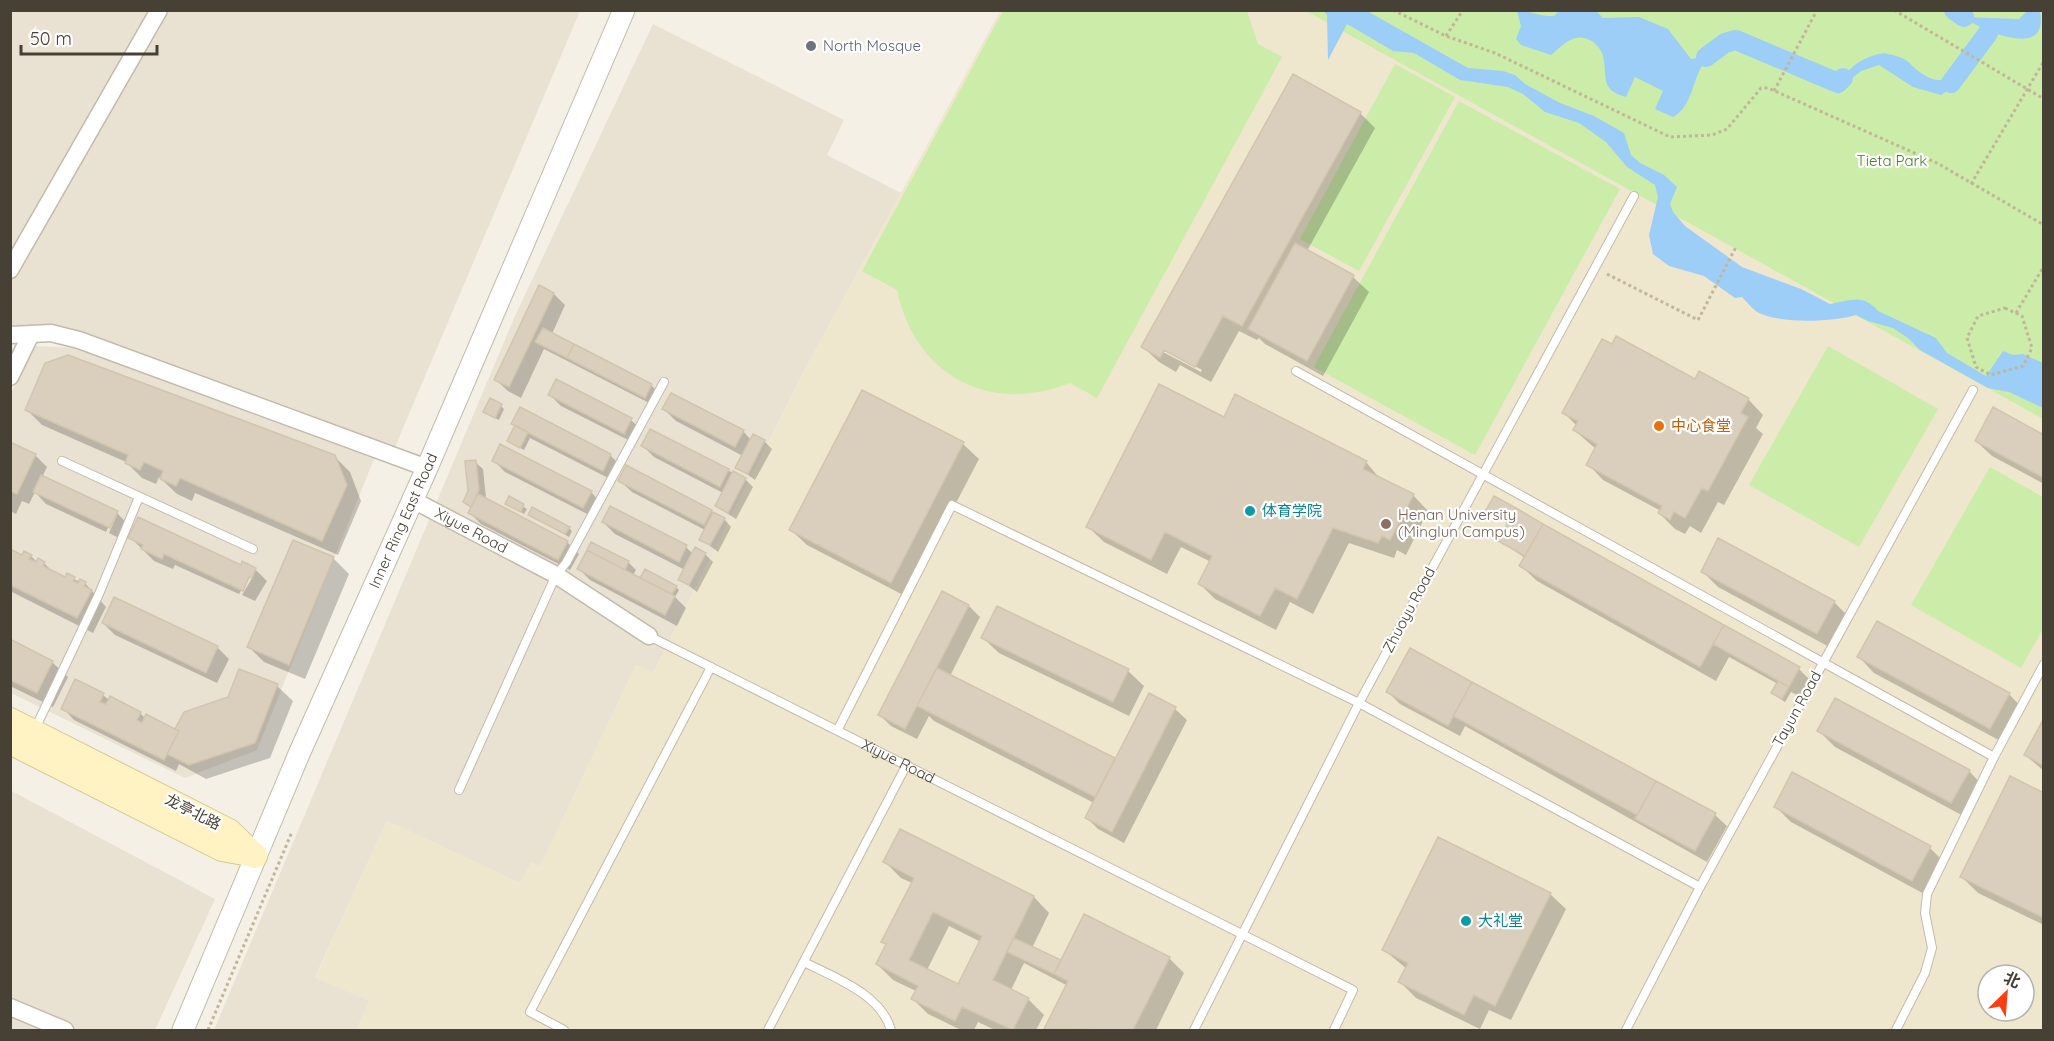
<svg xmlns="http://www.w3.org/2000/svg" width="2054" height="1041" font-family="Quicksand,'Noto Sans SC',sans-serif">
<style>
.residential{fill:#e9e2d3}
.education{fill:#efe6ce;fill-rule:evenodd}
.green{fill:#ccecaa}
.water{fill:#9ccef7}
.shadow{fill:#0003;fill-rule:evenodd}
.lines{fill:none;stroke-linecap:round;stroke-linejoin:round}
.canal{stroke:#9ccef7;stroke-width:20}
.building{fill:#dacfbc;stroke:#d2c5ac;stroke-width:1.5;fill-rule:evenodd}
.service-casing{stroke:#c3bbaa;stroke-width:10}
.minor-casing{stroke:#c3bbaa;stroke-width:19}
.tertiary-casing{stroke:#c3bbaa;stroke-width:23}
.secondary-casing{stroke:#d8c791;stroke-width:26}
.path{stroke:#c3b597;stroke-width:3;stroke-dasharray:3 3;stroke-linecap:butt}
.service{stroke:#fff;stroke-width:8}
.minor{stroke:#fff;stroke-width:16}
.tertiary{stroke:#fff;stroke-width:21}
.secondary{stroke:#fff3c4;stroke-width:24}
.worship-dot{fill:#6b7280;stroke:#fff;stroke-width:2}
.food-dot{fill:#e8710a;stroke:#fff;stroke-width:2}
.culture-dot{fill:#0f9aa8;stroke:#fff;stroke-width:2}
.education-dot{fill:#8d6e63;stroke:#fff;stroke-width:2}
.labels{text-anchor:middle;stroke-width:4.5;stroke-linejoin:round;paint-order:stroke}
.worship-label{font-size:15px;fill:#5b616d;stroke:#fff;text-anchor:start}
.park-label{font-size:15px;fill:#427e22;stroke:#fff}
.food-label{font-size:15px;fill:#c56008;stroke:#fff;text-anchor:start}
.culture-label{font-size:15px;fill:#0d838f;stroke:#fff;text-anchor:start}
.education-label{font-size:15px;fill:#785e54;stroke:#fff;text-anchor:start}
.street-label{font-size:15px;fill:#474034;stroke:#fff}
</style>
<rect width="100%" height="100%" fill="#f4f0e5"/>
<path class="residential" d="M11,11H580L395,447L60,329L32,325L11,326Z
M653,24L844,120L827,155L901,193L802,375L653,673L636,665L540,867L520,883L387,821L315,977L370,1001L356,1030H214L515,316Z
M35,346L76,348L374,459L257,750L185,778L11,693L10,395Z
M10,790L215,899L155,1030H11Z"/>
<path class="education" d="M1000,11H1306L2043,419V1030H356L370,1001L315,978L387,821L520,883L531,862L540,866L636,665L653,673L802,375ZM1438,837L1551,893L1495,1006L1474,995L1464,1015L1399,983L1408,963L1382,950ZM1988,975H2024V1011H1988Z"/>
<path class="green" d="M1003,11H1247L1258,44L1282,57L1097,398L1070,383C988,415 915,375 897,290L862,271Z
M1306,11H2043V419Z
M1395,64L1455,97L1359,271L1300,239Z
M1459,101L1620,189L1475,455L1314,367Z
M1828,346L1938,409L1859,547L1749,485Z
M1990,467L2043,497V629L2021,668L1911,605Z"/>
<path class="water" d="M1324,11H1367L1468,68L1503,71L1515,75L1525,84L1560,103L1594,116L1624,133L1631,155L1640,163L1664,175L1677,187L1670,204L1673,212L1685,226L1742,267L1801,289L1830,304C1851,301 1862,293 1878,311L1936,338L1947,353L1986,376L2003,351L2013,355L2023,354L2043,363V408L2009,392L1988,388L1920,350L1908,338L1893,328L1868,321L1856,315C1833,322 1782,324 1759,313C1753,310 1747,302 1742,297L1735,298L1704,276L1669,266L1653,254L1649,235L1658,197L1655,185L1627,167L1606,142L1579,123L1545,112L1523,94L1508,87L1460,80L1414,53L1393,51L1347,24L1328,60L1327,15Z
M1517,11C1530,10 1540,17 1554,16L1559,11L1595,10L1603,18L1639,17L1668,29L1691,59L1706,57L1707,59C1692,75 1694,106 1673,117L1655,109L1663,91L1635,77L1626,97C1599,90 1608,76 1603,56C1601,49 1597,45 1592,41C1573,31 1564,45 1551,55L1521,45L1516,39L1521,26Z
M2027,11H2040C2041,18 2042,27 2037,33C2024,49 1975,27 1964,17L2019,19Z
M1884,53C1892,55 1900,56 1907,61C1919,72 1931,84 1949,79L1951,83L1947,91L1941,95L1913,87L1879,65L1861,71L1845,84L1843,78C1853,63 1867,56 1884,53Z"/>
<path class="shadow" d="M1360,113L1375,128L1307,251L1353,277L1369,292L1323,376L1265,344L1259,338L1257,340L1239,331L1211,382L1180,365L1176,372L1159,362L1143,347ZM1163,348L1202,370L1201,372L1163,352Z
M554,294L565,305L552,334L651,385L659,393L653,405L544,349L521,398L508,391L496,380Z
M1696,381L1748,399L1763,415L1756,428L1763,434L1724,505L1718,502L1701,533L1690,526L1685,534L1675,529L1659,513L1661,511L1603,480L1588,464L1596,449L1574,430L1577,426L1564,413Z
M549,394L631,420L643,431L636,444L561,406Z
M501,406L504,409L499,420L489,415Z
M26,409L334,456L350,472L361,501L338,555L195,493L192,501L177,494L159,477L156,484L142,478L126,462L42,425Z
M664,409L743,431L751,440L764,441L772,449L755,480L737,467L743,456L676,421Z
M1224,419L1366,462L1381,480L1413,495L1428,511L1406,555L1397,550L1394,558L1349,543L1313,614L1290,602L1276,630L1215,599L1200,584L1211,562L1181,547L1167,574L1104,542L1088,527Z
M516,426L610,455L622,467L614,481L530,438L524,450L508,441Z
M651,431L745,479L753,487L736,519L716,506L723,493L654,457L643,446Z
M2044,436V484L1992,456L1976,441Z
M10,444L35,455L47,467L42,477L117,513L128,524L121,539L109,533L117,515H114L106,532L46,504L35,492L29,504L22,501L16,514L10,511Z
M963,444L979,459L907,597L807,545L791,530Z
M493,460L591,492L602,504L595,518L505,472Z
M475,462L483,469L486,498L567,542L579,554L570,570L481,524L470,513L472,509L464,502L470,492Z
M620,481L711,511L724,519L731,527L718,552L701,539L705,530L632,492Z
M509,498L527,509L524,514L507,503Z
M611,508L686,547L693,554H705L713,562L697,592L680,579L685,570L615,534L603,522Z
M1488,510L1799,669L1810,680L1801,697L1791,692L1785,702L1772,693L1778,684L1729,657L1716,681L1537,581L1521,566L1525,558L1500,541L1509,525Z
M530,514L569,528L572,531L569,537Z
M130,537L255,569L267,581L255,601L242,595L254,575H251L239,594L175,565L173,569L154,561Z
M293,542L334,559L349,574L305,679L264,662L249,647Z
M10,551L23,557L31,556L37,562L44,563L54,573L85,583L106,607L93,633L10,591Z
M628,562L636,570L633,575L676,587L679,590L675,597L686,608L677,626L590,580L579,569Z
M1702,571L1834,602L1849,617L1833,649L1718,587Z
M115,599L217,647L229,659L217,683L115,635L103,623Z
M969,606L980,617L950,676L1116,761L1150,695L1175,709L1187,720L1124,843L1098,829L1086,817L1094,803L934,721L929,716L917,739L891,726L880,715Z
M983,638L1128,671L1144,686L1129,716L999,653Z
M11,641L52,662L68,677L53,707L10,686Z
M1411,650L1715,815L1727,826L1707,862L1465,726L1460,736L1400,704L1388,692Z
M1859,657L2009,694L2024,710L2006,744L1874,673Z
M76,681L103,695L109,700L140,713L146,719L176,731L277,686L293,701L270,758L206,779L179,764L176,771L74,720L63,708Z
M2044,722V771L2025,755Z
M1819,731L1969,771L1984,787L1967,818L1835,747Z
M2044,794V925L1978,893L1962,877Z
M1775,806L1930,848L1945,863L1928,896L1791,822Z
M901,831L1034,897L1049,913L1032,948L1062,962L1169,958L1184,973L1156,1030H1048L1046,1028L1068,986L1024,963L1011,990L1028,999L1044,1015L1036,1030H995L978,1022L974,1030H961L928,1014L913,999L916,991L893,980L877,964L887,945L883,941L912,883L901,878L885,862ZM949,926L981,942L959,986L927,970Z
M1550,894L1566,909L1511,1020L1489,1010L1480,1029L1416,998L1400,982L1407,969L1384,950Z"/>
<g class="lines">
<path class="canal" d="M1954,10L1964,17
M1706,57L1725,43L1736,40L1838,83L1843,78
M1951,83L1988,33"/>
</g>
<path class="building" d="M1293,74L1361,112L1242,326L1223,316L1195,367L1164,350L1160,358L1141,347Z
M1295,243L1354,275L1307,361L1248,329Z
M539,285L554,293L509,387L494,380Z
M543,328L574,344L567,358L535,342Z
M1616,336L1695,379L1699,371L1749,398L1741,413L1748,417L1708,491L1702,488L1685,518L1674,512L1670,520L1658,513L1662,506L1586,465L1597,444L1573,430L1578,421L1562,413L1602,339L1612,344Z
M574,344L652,384L645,398L567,358Z
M68,355L335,455L347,485L322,541L180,478L176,486L160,479L163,471L144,462L140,470L125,463L128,455L25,410L45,363Z
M556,379L632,418L624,434L548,395Z
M1159,384L1224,417L1235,394L1367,461L1363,469L1414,494L1390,540L1382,536L1378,543L1333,528L1297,599L1275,588L1260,616L1198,584L1212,556L1165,532L1151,560L1086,527Z
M862,390L964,442L891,583L789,530Z
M671,393L744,430L735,447L662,409Z
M490,398L502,404L495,418L483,412Z
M520,407L611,454L603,471L511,424Z
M1993,407L2044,435V478L1975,441Z
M515,425L528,432L520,448L507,441Z
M650,429L729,469L720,487L641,446Z
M753,434L765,440L748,474L735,468Z
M10,442L36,454L17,494L10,491Z
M500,444L592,491L583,508L492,461Z
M476,460L479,490L471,507L463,502L468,491L465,461Z
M626,465L712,510L704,525L618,481Z
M733,471L746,478L728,513L715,506Z
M41,475L118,511L110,528L33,492Z
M478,494L568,541L558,560L468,513Z
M509,496L524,504L521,512L505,504Z
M1494,496L1516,508L1508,523L1486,510Z
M610,506L687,545L679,562L602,522Z
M532,507L570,527L565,534L528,515Z
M1516,508L1543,524L1525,556L1498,541Z
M713,512L725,518L710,545L699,540Z
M138,517L241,565L242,561L256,568L252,578L249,577L243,591L164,554L162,559L141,549L143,545L128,538Z
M1543,524L1724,625L1700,667L1519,566Z
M1718,538L1835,601L1817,634L1701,572Z
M293,540L334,557L289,665L247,647Z
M591,542L629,561L625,570L587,550Z
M695,547L706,553L689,585L678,580Z
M10,549L22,555L24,551L32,555L29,559L36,562L38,558L45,562L43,566L65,577L67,573L75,577L73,581L78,583L80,579L86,582L84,586L92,590L77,618L10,585Z
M587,550L675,596L665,615L577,569Z
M645,569L677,586L672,594L640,578Z
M942,591L969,605L905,729L878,715Z
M114,597L218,646L206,673L102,623Z
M997,606L1129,669L1113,702L981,638Z
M1877,621L2010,693L1990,729L1857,657Z
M1724,625L1800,667L1789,687L1713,644Z
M10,639L53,661L37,693L10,680Z
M1410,648L1472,682L1448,726L1386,692Z
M937,668L1115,758L1095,797L917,706Z
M239,669L278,684L255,743L189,765L167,754L179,731L175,729L184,712L228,697Z
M75,679L104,693L100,702L106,704L110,696L141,712L137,720L142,723L146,714L179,731L164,760L61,709Z
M1778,681L1789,687L1782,699L1771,693Z
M1472,682L1656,781L1637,815L1453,716Z
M1149,693L1176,707L1112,832L1085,818Z
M1835,698L1970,770L1951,803L1817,731Z
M2044,718V766L2024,755Z
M1792,772L1931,846L1912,881L1774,807Z
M2010,776L2044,793V918L1960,877Z
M1656,781L1716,813L1695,851L1635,819Z
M900,829L1034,896L993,980L1029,998L1013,1030L962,1007L955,1021L911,999L918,986L876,964L886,944L881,942L914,878L883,862ZM933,912L982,936L958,984L909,960Z
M1438,837L1551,893L1495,1006L1474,995L1464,1015L1398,982L1408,963L1382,950Z
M1084,914L1170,957L1133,1030L1044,1029L1068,981L1054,974Z
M1014,938L1061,960L1054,974L1007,952Z"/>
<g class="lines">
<g class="service-casing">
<g id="service">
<path d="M1296,371L1994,757"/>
<path d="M62,461L253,549"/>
<path id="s1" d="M649,636L1353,990L1334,1030"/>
<path d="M35,729L99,594L139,497"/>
<path d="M838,729L952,505L1359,703L1700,887"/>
<path d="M459,790L556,575L566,563L664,382"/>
<path d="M804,962C835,978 881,994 891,1030"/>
<path d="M564,1030L530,1012L711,667"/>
<path d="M768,1030L907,764"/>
<path d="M1194,1030L1359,703L1634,196"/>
<path d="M1626,1030L1700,887L1973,390"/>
<path d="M1896,1030L1925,973L1932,948L1925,913L1927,894L1994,757L2044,664"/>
</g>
</g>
<g class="minor-casing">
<g id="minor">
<path d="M10,270L159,10"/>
<path d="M10,335L51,333L79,340L427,468"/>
<path d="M10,377L31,334"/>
<path id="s2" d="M411,499L556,575L649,636"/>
<path d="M10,1007L65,1030"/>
</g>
</g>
<g class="tertiary-casing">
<g id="tertiary">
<path id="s3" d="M183,1030L299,754L427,468L624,10"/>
</g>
</g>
<g class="secondary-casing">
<path id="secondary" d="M10,720L229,831L255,856
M10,742L222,849L255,855"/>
</g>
<path class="path" d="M1393,10L1446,36L1495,53L1670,137L1712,135L1727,129L1761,88H1768L1937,163L2044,225
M1894,10L2044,99
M1446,36L1463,10
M1774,91L1817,10
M1971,184L2044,61
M1607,274L1698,320L1736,247
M2005,308L2022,316L2032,348L2023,366L1991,375L1976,367L1967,338L1978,316Z
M2016,313L2044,266
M208,1030L292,832"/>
<use href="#service" class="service"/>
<use href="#minor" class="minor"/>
<use href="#tertiary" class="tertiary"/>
<use href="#secondary" class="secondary"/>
</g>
<circle class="worship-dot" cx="811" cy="46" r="6"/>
<circle class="food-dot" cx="1659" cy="426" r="6"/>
<g class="culture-dot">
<circle cx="1250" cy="511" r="6"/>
<circle cx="1466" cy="921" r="6"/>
</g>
<circle class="education-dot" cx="1386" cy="524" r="6"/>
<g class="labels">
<g class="worship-label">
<text x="823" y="51">North Mosque</text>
</g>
<g class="park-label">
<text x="1892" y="166">Tieta Park</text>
</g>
<g class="food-label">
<text x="1671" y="431">中心食堂</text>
</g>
<g class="culture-label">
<text x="1262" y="516">体育学院</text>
<text x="1478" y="926">大礼堂</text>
</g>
<g class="education-label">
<text x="1398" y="520">Henan University<tspan x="1398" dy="17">(Minglun Campus)</tspan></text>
</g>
<g class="street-label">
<text dy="5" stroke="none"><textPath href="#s3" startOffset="555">Inner Ring East Road</textPath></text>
<text dy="5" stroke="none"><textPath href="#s2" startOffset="68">Xiyue Road</textPath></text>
<text transform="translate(1409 610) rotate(-62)" y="5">Zhuoyu Road</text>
<text transform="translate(1797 709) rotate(-61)" y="5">Tayun Road</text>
<text dy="5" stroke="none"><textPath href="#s1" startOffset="279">Xiyue Road</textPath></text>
<text transform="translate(193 812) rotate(27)" y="5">龙亭北路</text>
</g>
</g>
<rect width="2054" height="1041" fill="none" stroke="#474034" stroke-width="24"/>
<g transform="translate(2006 993) rotate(25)"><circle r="28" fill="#ffffff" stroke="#b5b3ae" stroke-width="1.5"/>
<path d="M0-4.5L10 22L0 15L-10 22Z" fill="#ff3d11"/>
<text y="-9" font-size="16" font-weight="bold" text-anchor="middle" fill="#474034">北</text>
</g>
<path d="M21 45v9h136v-9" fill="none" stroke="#474034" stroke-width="3"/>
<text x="30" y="45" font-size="18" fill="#474034" stroke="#ffffff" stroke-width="4.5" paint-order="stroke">50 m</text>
</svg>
